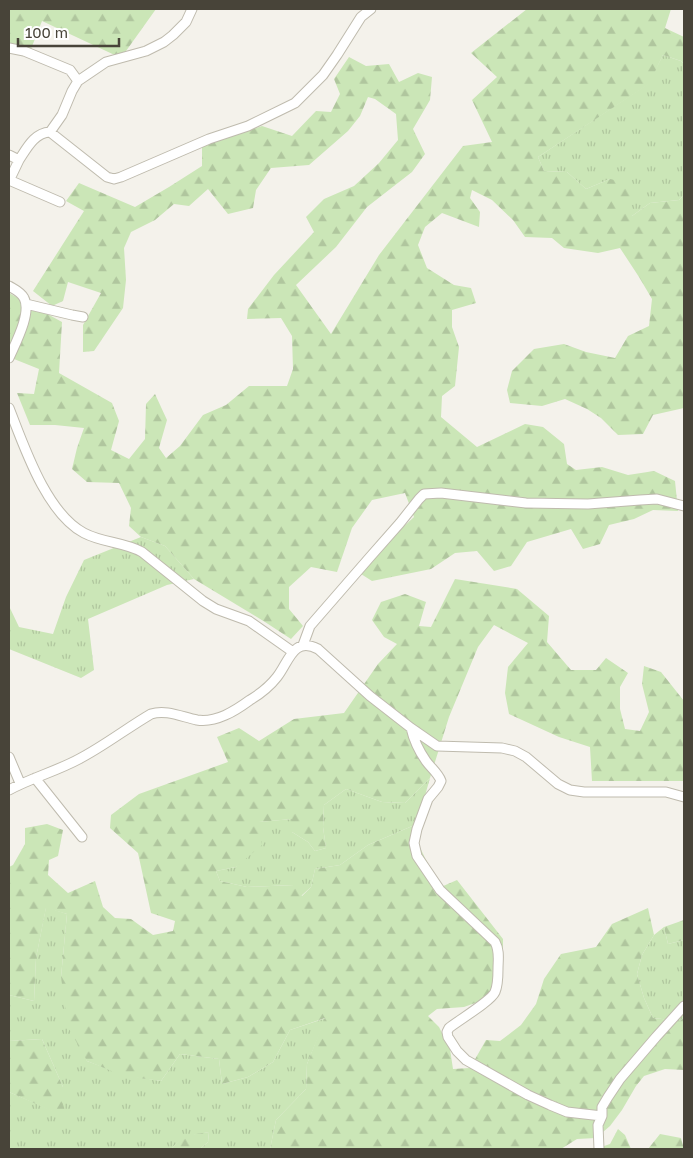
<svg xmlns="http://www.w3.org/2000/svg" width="693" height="1158" font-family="'Golos Text',sans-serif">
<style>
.grass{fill:url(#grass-tufts)}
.forest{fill:url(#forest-firs)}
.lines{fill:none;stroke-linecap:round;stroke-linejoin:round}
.minor-casing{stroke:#bfbbae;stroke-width:11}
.minor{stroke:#fff;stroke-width:9}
</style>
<defs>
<pattern id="grass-tufts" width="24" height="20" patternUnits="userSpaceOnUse" patternTransform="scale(1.25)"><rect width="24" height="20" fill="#cbe6b7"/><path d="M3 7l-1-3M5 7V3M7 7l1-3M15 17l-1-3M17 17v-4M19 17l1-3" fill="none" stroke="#b0c69e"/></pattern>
<pattern id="forest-firs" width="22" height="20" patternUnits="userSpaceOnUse" patternTransform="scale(1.25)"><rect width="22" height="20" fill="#cbe6b7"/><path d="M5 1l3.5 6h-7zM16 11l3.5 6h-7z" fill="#b0c69e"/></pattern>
</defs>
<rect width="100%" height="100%" fill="#f4f2eb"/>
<path class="grass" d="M663,55L681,61L684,64V195L679,200L650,203L632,216L610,179L586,189L567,172L544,171L538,157L648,84Z
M141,537L165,546L194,579L167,585L88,619L94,670L81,678L9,649V606L19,627L53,634L66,597L84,560Z
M430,778L417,824L368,845L340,865L315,869L311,887L301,896L293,885L247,887L220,881L216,871L236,867L258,822L292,819V832L308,842L315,851L326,848L323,827L324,805L346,789L382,802L405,803Z
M46,907L67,914L61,977L87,1061L124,1075L161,1081L180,1054L219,1059L222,1084L248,1077L273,1062L290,1030L326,1018L307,1064L306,1089L276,1120L270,1149H200L208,1142L209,1132L183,1137L171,1149H9V1092L63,1115V1087L42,1039L9,1041V995L34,1001L36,958Z
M664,927L668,944L684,940V1017L680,1021L653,1018L644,998L637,974L642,955L654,935Z"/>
<path class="forest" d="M9,9H156L121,58L42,21L29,54L9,46Z
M527,9H671L665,28L684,37V64L681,61L663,55L649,84L538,157L544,171L567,172L586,189L610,179L630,183L632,216L650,203L679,200L684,195V408L653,415L643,434L618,435L601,418L587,409L565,399L542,406L510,403L507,390L512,371L534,349L564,344L586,352L615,358L628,336L649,326L652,299L639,277L620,248L598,253L564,248L552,238L525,237L513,220L492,200L472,190L470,198L480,212L479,227L442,213L425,227L418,245L427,268L454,285L471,288L476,303L452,310V327L459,347L455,386L442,396L441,417L477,447L525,424L543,427L564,444L567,464L576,470L602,467L628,475L654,471L675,481L678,511L653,510L634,519L609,525L600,544L583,549L571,529L527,542L511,566L494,571L477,551L455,553L431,569L372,581L361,574L370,558L414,517L405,493L372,500L352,528L337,572L311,567L289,587V609L303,626L291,639L265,622L194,579L165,546L141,537L129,526L131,508L119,483L87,482L72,469L77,448L84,428L55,425H30L17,393L34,394L39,369L9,357V293L62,322L59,373L112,403L119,421L111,450L129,459L145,439L146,404L155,394L167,420L159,448L166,458L180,446L203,415L226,405L249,386H287L293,369L292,336L281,318L247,319L248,309L274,275L314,232L306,217L324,199L354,186L379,163L398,140L396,114L375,99L368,97L360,116L348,131L309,165L271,168L256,190L253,208L228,214L208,189L189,206L174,204L155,220L131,232L124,248L126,280L123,308L94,351L83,352V325L101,293L68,282L63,301L52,306L33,291L84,211L66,201L79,183L135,207L169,187L202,166V146L262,126L292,136L316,111L331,112L340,94L334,79L349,57L366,66L389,64L399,82L418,73L432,77L430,100L413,129L425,154L412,172L367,207L336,247L296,285L331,334L379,255L463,146L492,142L472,100L497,77L471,53Z
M455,579L517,589L549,616L547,642L571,670H596L606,658L628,673L620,687V709L625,729L640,731L649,712L642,684L644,666L661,672L684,701V781H592L590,747L559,737L509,714L505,693L508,667L528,643L494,625L478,647L449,717L430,778L405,803L382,802L346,789L324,805L323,827L326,848L315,851L308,842L292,832V819L259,822L262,845L236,867L216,871L220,881L247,887L294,885L302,896L311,887L315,869L340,865L368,845L417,824L416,839L425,858L441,887L457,880L503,939V967L500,987L495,996L464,1007L437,1009L428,1016L439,1027L450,1049L453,1069L470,1068L486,1040L500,1041L521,1025L536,1004L544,979L561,954L596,947L612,924L648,908L654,935L642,955L637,974L644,998L653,1018L680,1021L684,1017V1070L665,1069L644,1076L636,1086L622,1110L610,1126L596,1138L577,1139L561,1149H270L276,1120L306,1089L307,1064L325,1018L290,1030L273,1062L248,1077L222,1084L219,1059L180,1054L161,1081L124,1076L87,1061L68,1027L61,977L67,914L46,908L36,958L34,1001L9,995V867L13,865L25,844V828L47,824L63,830L58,856L49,860L48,875L68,893L95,881L103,907L115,918L131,919L153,935L173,931L175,921L151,913L138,853L110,828L111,815L139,794L228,762L217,737L239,728L259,741L294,719L344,713L378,664L397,644L384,637L372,620L381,602L405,594L426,602L419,626L431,627Z
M684,920V940L668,944L664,927Z
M42,1039L63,1087V1116L9,1092V1041Z
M618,1129L625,1135L631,1149H601V1147L610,1144Z
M209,1132L208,1142L200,1149H171L183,1136Z
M660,1134L681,1138L684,1149H648Z"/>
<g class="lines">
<g class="minor-casing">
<path id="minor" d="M9,48L24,51L70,70L78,81
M50,132L62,115L72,91L78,81L106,62L146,51L164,42L173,35L186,22L192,9
M9,155L19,160C27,148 34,133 50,132L107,177L114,179L121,177L209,139L248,126L295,103L323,75L337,55L361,17L371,9
M9,180L60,202
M9,181L19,160
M9,286C14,289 21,292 24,298C32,313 15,344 9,358
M26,304L72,315L83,317
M9,408C24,446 46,513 84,533C103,543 124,542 142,552L203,601L216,609L249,621L293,652
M303,645L310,626L370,557L400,523L419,499L424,494L441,493L526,503L588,504L640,500L657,499L684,506
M411,728C414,741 419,751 426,761C431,768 438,773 441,781L438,787L428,799L417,829L414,843L417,856L440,890L495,942C500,951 498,960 498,969C498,976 498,985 495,992C491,1001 459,1020 449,1028L447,1032L448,1037L457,1051L466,1060L528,1095L550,1105L567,1112L602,1116
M9,757L20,783
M35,778L82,837
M9,790C31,778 57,771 79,759C104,746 127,728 151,714C166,709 182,717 197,720C216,723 235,711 250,700C260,694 270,686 277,677C289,662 293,636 318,649L370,696L411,728L437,746L502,748L515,751L526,757L558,784L570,790L584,792H666L684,797
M599,1149L598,1125L602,1116V1107L608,1097L620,1079L656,1037L684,1006"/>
</g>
<use href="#minor" class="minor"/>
</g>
<rect width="693" height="1158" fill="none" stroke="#484439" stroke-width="20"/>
<path d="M18 38v8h101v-8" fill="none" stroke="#484439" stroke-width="2.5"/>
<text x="25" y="38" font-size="15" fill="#484439" stroke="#ffffff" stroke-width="4" paint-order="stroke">100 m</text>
</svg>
